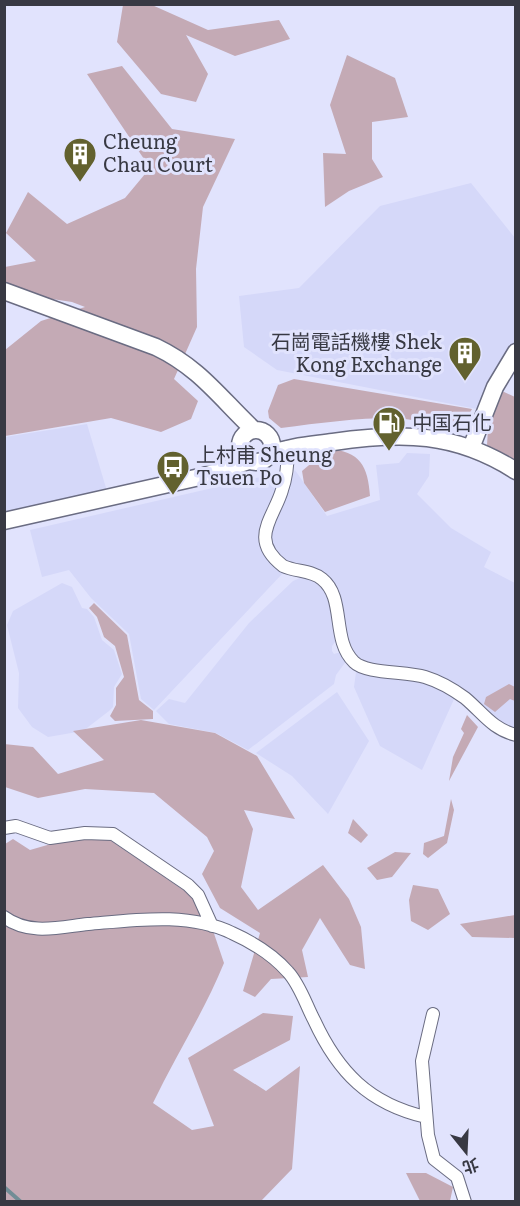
<svg xmlns="http://www.w3.org/2000/svg" width="520" height="1206" font-family="Literata,'Noto Sans TC',serif">
<style>
.built{fill:#d5d8f9}
.green{fill:#c4aab5}
.lines{fill:none;stroke-linecap:round;stroke-linejoin:round}
.stream{stroke:#718d96;stroke-width:4}
.street-casing{stroke:#6a6c82;stroke-width:14}
.secondary-casing{stroke:#6a6c82;stroke-width:19}
.street{stroke:#fff;stroke-width:12}
.secondary{stroke:#fff;stroke-width:16}
.labels{text-anchor:middle;stroke-width:6;stroke-linejoin:round;paint-order:stroke}
.poi-label{font-size:20px;fill:#383943;stroke:#e1e3fd;text-anchor:start}
</style>
<rect width="100%" height="100%" fill="#e1e3fd"/>
<path class="built" d="M471,183L515,238V346L482,410L277,370L244,347L239,296L299,288L380,206Z
M87,424L109,498L5,521V437Z
M407,453L430,454L429,476L417,494L451,528L491,552L484,567L515,583V730L503,727L475,700L358,659L345,632L334,590L285,564L271,545L269,521L295,470L327,516L380,500L376,465L399,463Z
M282,472L277,494L260,525V535L274,564L283,573L154,710L141,699L129,634L91,598L69,570L42,577L30,530Z
M300,578L313,579L327,591L338,638L332,646V651L334,654L341,652L347,660L336,675L334,684L248,750L216,733L169,724L156,711L169,699L185,703L249,623L293,581Z
M62,583L72,587L82,608L87,609L94,617L102,640L114,650L122,674L114,687L113,707L109,711L83,731L48,737L32,727L18,708L19,673L7,625L13,611Z
M365,671L424,679L455,697L422,770L380,746L354,687L356,672Z
M337,692L369,741L328,814L292,776L256,753Z"/>
<path class="green" d="M123,5H152L208,30L279,20L290,39L235,56L186,35L208,74L196,102L161,94L117,42Z
M347,55L395,78L408,117L372,122V159L383,177L349,191L325,207L323,153L346,154L330,105Z
M122,66L172,129L235,139L203,207L196,269L197,327L174,379L198,401L191,419L161,432L111,418L5,436V350L41,321L85,307L72,302L39,297L5,283V267L36,261L6,233L28,192L67,224L125,198L150,168L87,74Z
M294,379L472,409L463,425C444,428 416,419 394,418C356,418 319,423 281,428L269,418L268,411L278,385Z
M502,391L515,397V467L487,445L488,429Z
M328,449C360,451 368,466 370,496L325,512L304,483L302,471Z
M94,603L127,635L139,700L153,711V719L115,721L110,716L116,705V688L124,677L115,646L104,637L97,617L89,608Z
M509,684L515,687V701L510,699L495,712L484,704L486,697Z
M467,715L478,727L449,781L453,757L464,733L461,729Z
M141,720L215,733L257,756L295,819L244,810L253,829L241,887L258,910L323,865L349,899L361,927L365,969L350,965L320,918L302,950L308,977L271,979L255,997L243,991L260,933L220,908L202,874L214,851L207,837L154,793L85,789L38,798L5,787L4,744L33,747L58,774L104,760L73,731Z
M451,799L454,810L447,843L428,858L423,854L424,843L444,836Z
M353,819L368,835L361,843L348,833Z
M13,839L30,850L68,839L110,840L204,904L224,963C204,1012 176,1055 153,1103L192,1130L214,1126L188,1058L263,1013L293,1016L290,1040L233,1070L266,1091L300,1066L292,1169L261,1201L5,1202V844Z
M395,852L411,853L392,877L377,880L367,868Z
M413,885L438,889L450,914L428,930L411,921L409,900Z
M515,915V938L472,937L460,924Z
M406,1173H426L453,1187L450,1201H420Z"/>
<g class="lines">
<path class="stream" d="M4,1187L21,1202"/>
<g class="street-casing">
<path id="street" d="M288,447C288,461 287,476 282,490C274,518 248,539 283,566C296,572 311,570 322,579C346,598 331,640 354,662C366,674 406,671 425,677C438,681 454,690 465,698C483,713 492,729 516,735
M4,828L16,826L50,838L85,833L113,834L188,885L198,895L212,926
M4,917C30,936 60,927 88,924C135,920 189,912 232,933C252,942 274,956 288,972C300,985 306,1005 314,1020C338,1072 369,1104 426,1117
M433,1014L422,1061L428,1135L434,1159L457,1177L465,1202"/>
</g>
<g class="secondary-casing">
<path id="secondary" d="M4,291L156,347C200,368 220,398 254,430
M240 446a16 16 0 1 1 32 0a16 16 0 1 1-32 0Z
M471,448L495,387L516,352
M270,454C291,446 312,445 333,442C402,432 455,432 516,471
M4,521L204,476L249,461"/>
</g>
<use href="#street" class="street"/>
<use href="#secondary" class="secondary"/>
</g>
<defs>
<g id="building-pin" transform="scale(1.725)"><path d="M0 17L-7.5 6A9.5 9.5 0 1 1 7.5 6Z" fill="#62612e" stroke="#e1e3fd"/><path d="M-4-6H4V6H1V3H-1V6H-4ZM-2.5-4.3h1.7v1.8h-1.7ZM.8-4.3h1.7v1.8H.8ZM-2.5-1h1.7V.8h-1.7ZM.8-1h1.7V.8H.8Z" fill="#fff"/></g>
<g id="fuel-pin" transform="scale(1.725)"><path d="M0 17L-7.5 6A9.5 9.5 0 1 1 7.5 6Z" fill="#62612e" stroke="#e1e3fd"/><path d="M-5.5-6h7V0h2V4h1.3V-2.5L3-4.5l.8-.8L6-3V5H2.5V1h-1V6h-7ZM-4.2-4.7v3.2H.2V-4.7Z" fill="#fff"/></g>
<g id="bus-pin" transform="scale(1.725)"><path d="M0 17L-7.5 6A9.5 9.5 0 1 1 7.5 6Z" fill="#62612e" stroke="#e1e3fd"/><path d="M-5-6H5V4H4V6H2V4H-2V6H-4V4H-5ZM-3.5-4V0h7V-4ZM-3.5 1.2v1.5H-2V1.2ZM2 1.2v1.5H3.5V1.2Z" fill="#fff"/></g>
</defs>
<g fill-rule="evenodd">
<use href="#building-pin" x="80" y="154"/>
<use href="#building-pin" x="465" y="353"/>
<use href="#fuel-pin" x="389" y="423"/>
<use href="#bus-pin" x="173" y="467"/>
</g>
<g class="labels">
<g class="poi-label">
<text x="103" y="149">Cheung<tspan x="103" dy="23">Chau Court</tspan></text>
<text x="442" y="349" text-anchor="end">石崗電話機樓 Shek<tspan x="442" dy="23">Kong Exchange</tspan></text>
<text x="412" y="430">中国石化</text>
<text x="196" y="462">上村甫 Sheung<tspan x="196" dy="23">Tsuen Po</tspan></text>
</g>
</g>
<rect width="520" height="1206" fill="none" stroke="#383943" stroke-width="12"/>
<g transform="translate(466 1152) rotate(162)" stroke="#e1e3fd" stroke-width="4.5" paint-order="stroke">
<path d="M0-4.5L10 22L0 15L-10 22Z" fill="#383943"/>
<text y="-9" font-size="16" font-weight="bold" text-anchor="middle" fill="#383943">北</text>
</g>
</svg>
